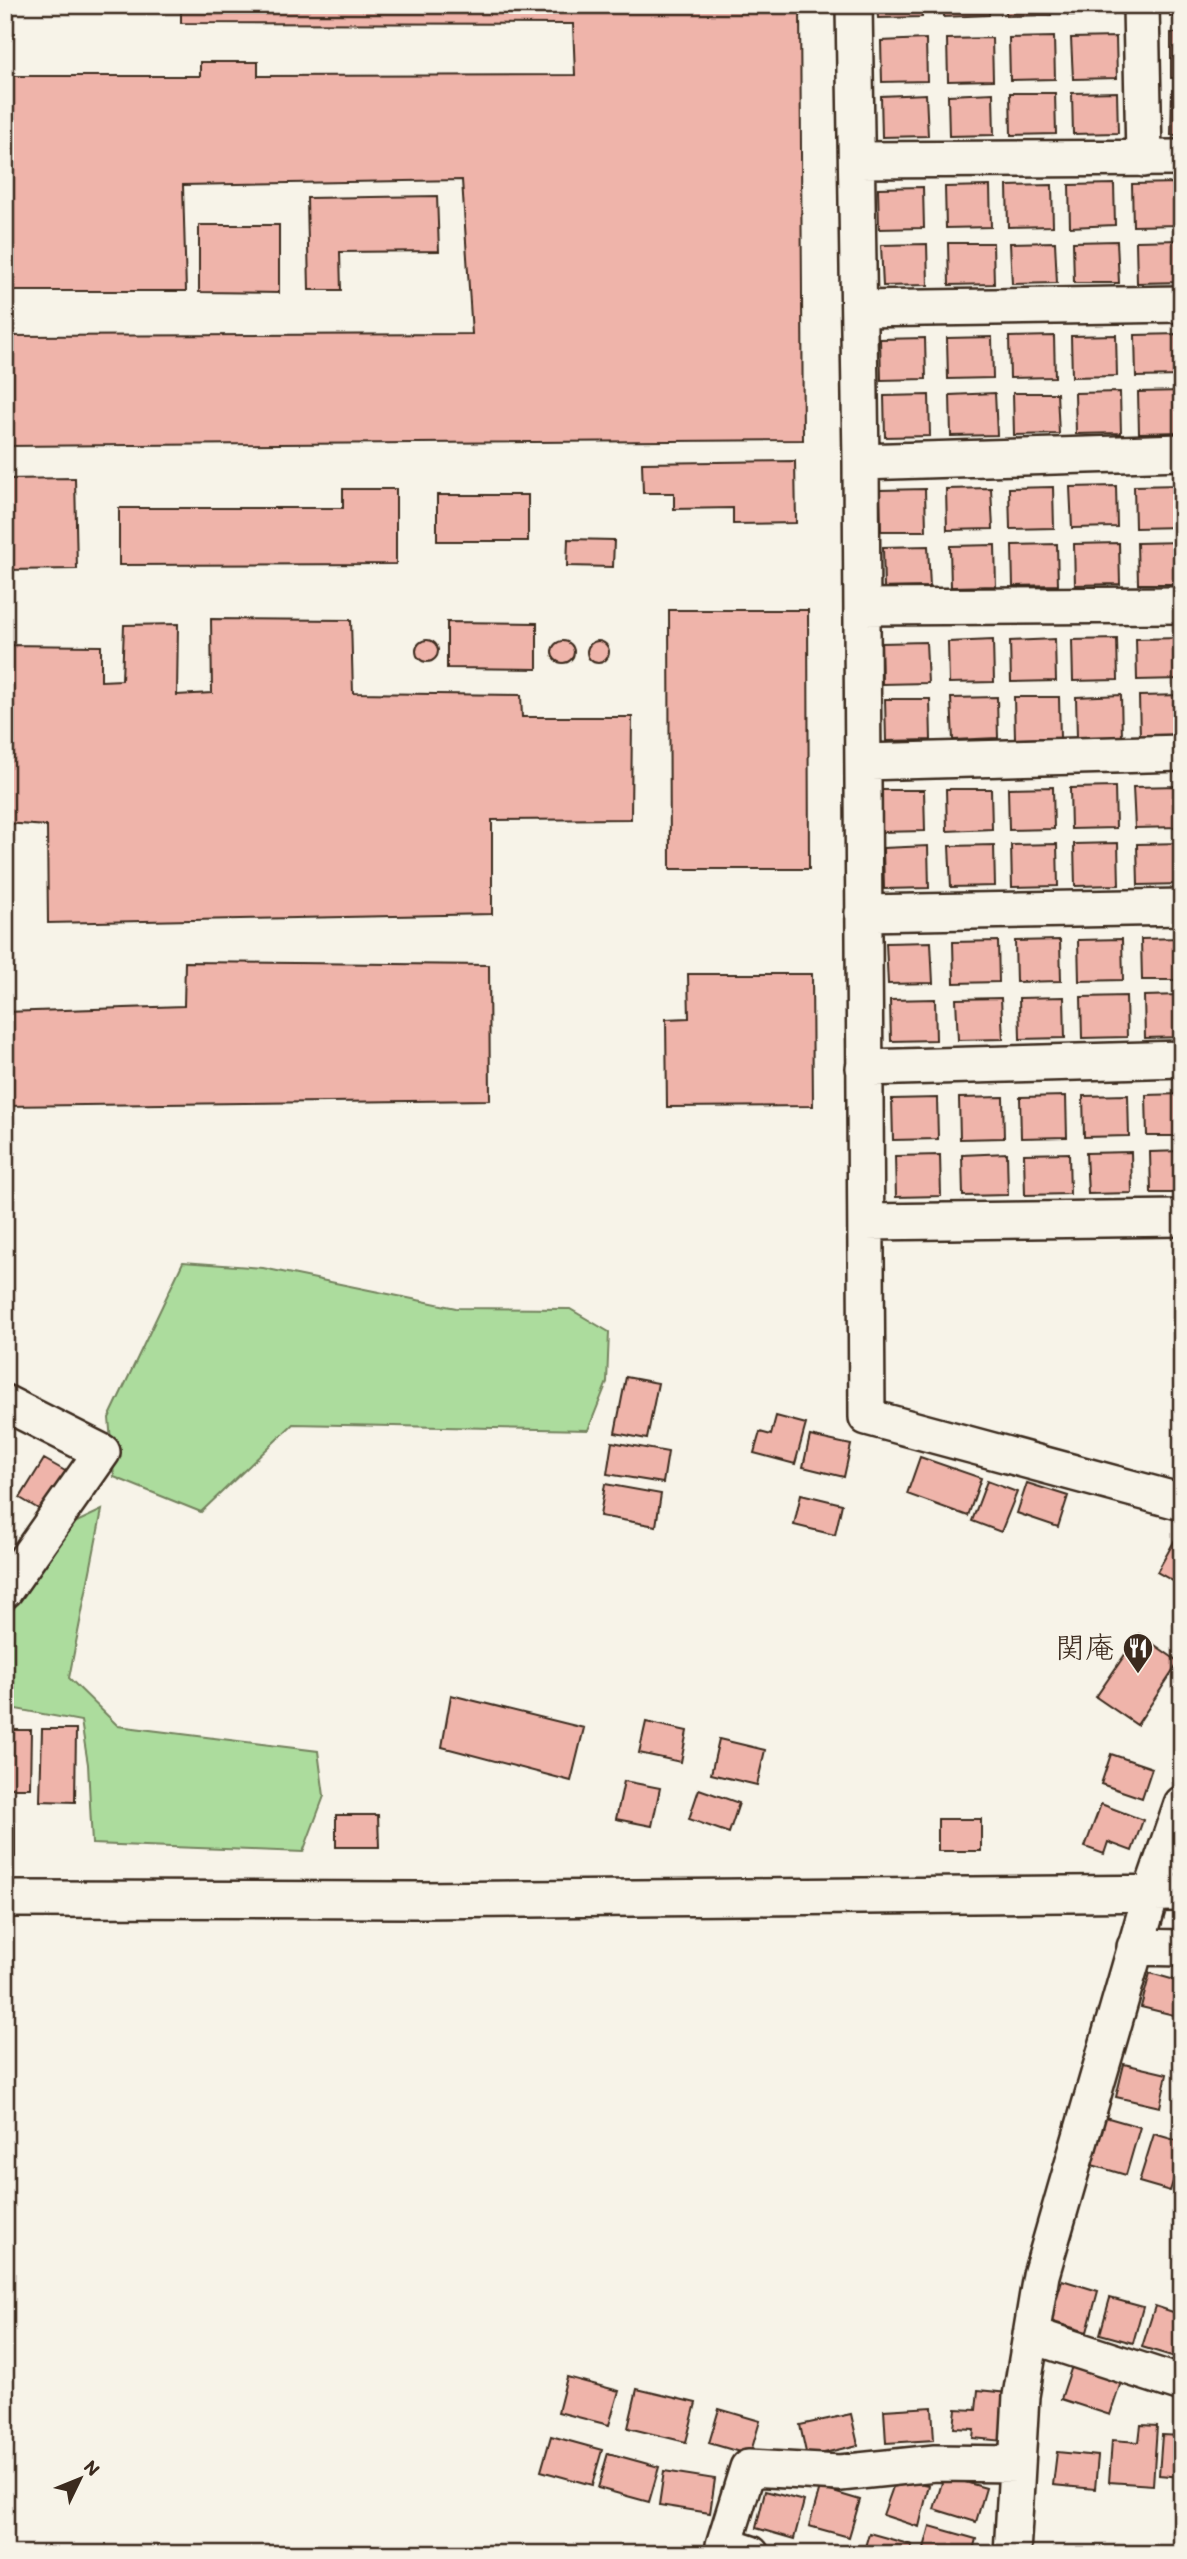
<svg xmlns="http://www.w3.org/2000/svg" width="1187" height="2559" font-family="Itim,'Klee One',sans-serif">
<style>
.green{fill:#acdc9d;stroke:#74835e;stroke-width:2}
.building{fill:#efb4aa;stroke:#3b2a1e;stroke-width:2}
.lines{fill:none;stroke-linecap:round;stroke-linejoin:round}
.minor-casing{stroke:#3b2a1e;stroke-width:40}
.minor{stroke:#f7f3e8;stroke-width:35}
.labels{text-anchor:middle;stroke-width:6;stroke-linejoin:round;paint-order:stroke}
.poi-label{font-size:30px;fill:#3b2a1e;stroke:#f7f3e8;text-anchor:end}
</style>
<rect width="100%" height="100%" fill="#f7f3e8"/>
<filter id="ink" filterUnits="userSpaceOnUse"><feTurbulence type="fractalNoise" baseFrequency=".0143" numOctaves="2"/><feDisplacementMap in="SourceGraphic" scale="14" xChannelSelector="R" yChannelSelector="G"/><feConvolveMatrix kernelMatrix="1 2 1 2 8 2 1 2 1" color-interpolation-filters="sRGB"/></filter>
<g filter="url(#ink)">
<path class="green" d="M183,1262L263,1268L456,1308L570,1309L609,1332L607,1382L588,1430L293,1424L201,1512L114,1477L109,1418Z
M102,1510L69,1678L118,1726L318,1751L324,1796L303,1852L92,1844L88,1764L81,1721L5,1707V1622L68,1526Z"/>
<path class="building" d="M181,5H800L803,440L5,446V336L472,334L462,180L183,185L186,291H5V76H200V62H258V76L575,75L573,24L181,23Z
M877,5H922V17L878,18Z
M944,5H989V15L944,17Z
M1006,5H1051V15L1006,16Z
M1068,5H1113V14L1068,15Z
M1170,5H1182V17H1170Z
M1171,33H1182V78H1171Z
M1054,37L1055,79L1010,80L1009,38Z
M1116,37L1117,78L1073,79L1071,38Z
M992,38L993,80L948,81L947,39Z
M926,39L927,81L882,82L881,41Z
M1172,90H1182V135H1171Z
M1117,92L1118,133L1073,134L1072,93Z
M993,93L994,135L949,136L948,95Z
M1010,93H1055L1056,134L1011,135Z
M926,94L928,136L882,137L881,96Z
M1177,183L1179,225L1133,226L1132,184Z
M1114,184L1115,225L1070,227L1069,185Z
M1052,185L1053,226L1008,227L1007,186Z
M990,186L991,227L946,228L945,187Z
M923,187L924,228L879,229L878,188Z
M437,196L439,251L340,252L341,290H309L307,198Z
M199,225H279V293L199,292Z
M1181,240L1182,282L1137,283L1136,241Z
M1117,241L1119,283H1074L1073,242Z
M1055,242L1057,283L1012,284L1010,243Z
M948,243H993L994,284L949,285Z
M927,244L928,285L883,286L881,245Z
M1179,334L1180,376L1136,377L1135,335Z
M1116,335L1117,376L1072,377L1071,336Z
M1054,336L1055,377L1010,378L1009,337Z
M992,337L993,378L948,379L947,338Z
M925,338L926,379L881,380L880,339Z
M1182,391V432L1139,433L1138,392Z
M1120,392L1121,433L1076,434L1075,393Z
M995,393L997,435L951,436L950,395Z
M1013,393H1057L1059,434L1014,435Z
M929,395L930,436L885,437L884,396Z
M795,461L796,523L733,524V508L674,509V493H643L642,463Z
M75,478L77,569L5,570V479Z
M1179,485L1180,527L1135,528L1134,486Z
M1116,486L1117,527L1072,528L1070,487Z
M1053,487L1054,528L1010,529L1009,488Z
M991,488L993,529L947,530L946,489Z
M343,489H396V564L119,565V508H343Z
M925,489L926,531H881L880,490Z
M437,495H528V541H437Z
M568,539L614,540L613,567L567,566Z
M1182,542V584H1138L1137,543Z
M1119,543L1120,584L1075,585L1074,544Z
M1057,544L1058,585L1013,586L1012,545Z
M995,545L996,586L951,587L950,546Z
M928,546L930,587L884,588L883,547Z
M669,610H808L809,869H670Z
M211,619L351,620L353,693L521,695L522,717H632L631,819L492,820V914L48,923L47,826L5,823V645L101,646V681L122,680L124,625L178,624L177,695L212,693Z
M447,622L537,623V669L447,668Z
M1180,638L1181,679L1137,680L1136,639Z
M1055,639L1056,681L1011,682L1010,641Z
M1117,639L1118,680L1073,681L1072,640Z
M416 651a11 11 0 1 1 22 0a11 11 0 1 1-22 0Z
M993,640L994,682L949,683L948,642Z
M552 652a11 11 0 1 1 22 0a11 11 0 1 1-22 0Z
M587 652a11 11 0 1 1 22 0a11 11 0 1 1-22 0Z
M926,642L928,683L882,684L881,643Z
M1121,695L1122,737L1077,738L1076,697Z
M1182,695V736L1140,737L1139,696Z
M997,697L998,738L953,740L951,698Z
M1014,697H1059L1060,738L1015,739Z
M885,699H930L931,740L886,741Z
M1178,786L1179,827L1135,828L1133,787Z
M1053,787L1054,829L1009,830L1008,788Z
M1115,787L1116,828L1071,829L1070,788Z
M946,789H991L992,829L947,831Z
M879,790H924L925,831L880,832Z
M1118,843L1119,885L1075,886L1074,844Z
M1182,843V884L1138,885L1137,844Z
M1057,844L1058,886L1012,887L1011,845Z
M994,845L995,886L951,887L949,846Z
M928,846L929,888L884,889L883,848Z
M1182,938V980H1142L1141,939Z
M1122,939L1123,980L1079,981L1078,940Z
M1060,940L1061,981L1016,982L1015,941Z
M998,941L999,982L954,983L953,942Z
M931,942L933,983L888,984L886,943Z
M185,962L489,965L490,1100L5,1106V1012L184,1006Z
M688,974H812L813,1106L667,1107L666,1019L689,1018Z
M1182,995V1037L1145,1038L1144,996Z
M1126,996L1127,1037L1082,1038L1081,997Z
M1064,997L1065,1038L1020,1039L1019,998Z
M1001,998L1003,1039L958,1040L956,999Z
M935,999L936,1040L891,1041L890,1000Z
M1182,1094V1136H1147L1146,1095Z
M1128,1095L1129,1136L1084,1137L1083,1096Z
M1066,1096L1067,1137L1021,1138L1020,1097Z
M1003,1097L1004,1138L960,1139L959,1098Z
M937,1098L938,1139L893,1140L892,1099Z
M1182,1151V1193H1151L1150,1152Z
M1131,1152L1132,1193L1088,1194L1086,1153Z
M1007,1153L1008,1195L963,1196L962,1155Z
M1069,1153L1070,1194L1025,1195L1024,1154Z
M940,1155L941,1196L896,1197L895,1156Z
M626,1377L658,1383L647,1439L615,1433Z
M776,1416L806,1424L795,1464L754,1453L760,1432L771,1435Z
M810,1436L851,1445L844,1477L803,1467Z
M612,1442L668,1452L663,1483L607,1474Z
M920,1457L981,1478L968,1516L907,1494Z
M44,1459L67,1472L42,1511L20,1498Z
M987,1481L1017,1492L1001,1532L972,1521Z
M1027,1483L1068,1496L1058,1527L1017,1513Z
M605,1484L661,1494L656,1526L600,1516Z
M801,1494L842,1504L835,1535L794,1525Z
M1182,1527V1586L1157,1572Z
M1139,1634L1179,1662L1137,1725L1096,1697Z
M451,1695L584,1728L571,1781L442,1747Z
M646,1722L687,1731L681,1762L639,1753Z
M42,1729H76L75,1802L40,1801Z
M5,1730H31L30,1788H7L8,1780H5Z
M719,1739L765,1750L757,1785L711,1774Z
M1111,1754L1152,1768L1142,1798L1101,1784Z
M624,1781L660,1788L652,1826L616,1819Z
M699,1789L739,1803L729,1833L689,1819Z
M1101,1804L1143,1820L1132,1851L1108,1842L1104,1854L1085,1847Z
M336,1815H378L379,1847H336Z
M938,1819H981V1851H938Z
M5,1823H15V1857H5Z
M1150,1973L1182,1982V2017L1141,2007Z
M1124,2064L1167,2074L1160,2107L1116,2097Z
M1182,2090V2116L1176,2114Z
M1105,2117L1140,2127L1126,2175L1092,2165Z
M1154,2134L1182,2142V2153L1170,2191L1139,2182Z
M1062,2280L1098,2291L1087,2332L1050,2321Z
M1110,2298L1143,2307L1133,2343L1100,2334Z
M1155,2306L1182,2315V2336L1175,2357L1142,2347Z
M1073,2363L1122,2379L1110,2415L1061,2399Z
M567,2377L619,2391L609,2425L558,2412Z
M637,2389L696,2403L686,2442L628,2428Z
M978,2390L1008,2393L1004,2441L973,2438L974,2429L954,2428L956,2409L976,2410Z
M932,2407L934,2440L886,2443L884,2410Z
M719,2409L760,2421L750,2455L709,2443Z
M851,2414L858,2445L807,2457L800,2425Z
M1141,2425L1157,2426L1153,2485L1109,2482L1112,2440L1139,2442Z
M1162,2435L1182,2436V2477L1159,2475Z
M551,2436L602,2450L592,2485L541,2471Z
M1057,2452L1098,2456L1095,2489L1053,2485Z
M608,2453L659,2467L649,2502L598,2488Z
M664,2471L715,2479L710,2513L659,2505Z
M944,2476L986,2488L976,2522L934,2509Z
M914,2482L929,2485L919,2527L883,2515L893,2487Z
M820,2488L860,2500L849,2537L809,2526Z
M765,2491L804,2501L794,2539L756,2528Z
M930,2526L976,2539L972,2554L923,2552Z
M869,2533L912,2545L909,2554H863Z"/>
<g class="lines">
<g class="minor-casing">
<path id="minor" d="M854,5L861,462L867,1417L1182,1502
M1141,5L1144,159
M857,160L1182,158
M859,309L1182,304
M861,462L1182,452
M862,607L1182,605
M863,762L1182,753
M863,913L1182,907
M864,1068L1182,1059
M866,1222L1182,1218
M5,1403L102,1452L5,1590
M5,1899L421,1900L1182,1893
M1135,1947L1182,1948
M1031,2335L1182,2384
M751,2554L724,2545L748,2468L840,2473L935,2463L1017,2464
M1012,2554L1021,2396L1041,2275L1151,1894L1182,1804"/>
</g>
<use href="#minor" class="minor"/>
</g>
</g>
<defs>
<g id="restaurant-pin" transform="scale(1.575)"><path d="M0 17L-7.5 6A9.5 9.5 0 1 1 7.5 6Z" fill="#3b2a1e" stroke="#f7f3e8"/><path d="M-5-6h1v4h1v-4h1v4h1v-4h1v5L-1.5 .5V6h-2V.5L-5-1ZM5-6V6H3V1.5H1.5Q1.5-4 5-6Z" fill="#fff"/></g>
</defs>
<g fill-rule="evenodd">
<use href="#restaurant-pin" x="1138" y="1648"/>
</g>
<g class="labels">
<g class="poi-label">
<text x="1115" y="1658">関庵</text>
</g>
</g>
<rect width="1187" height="2559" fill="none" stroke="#f7f3e8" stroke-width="28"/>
<rect x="14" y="14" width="1159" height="2531" fill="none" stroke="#3b2a1e" stroke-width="2.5" filter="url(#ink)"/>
<g transform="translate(80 2479) rotate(47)" stroke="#f7f3e8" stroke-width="5" paint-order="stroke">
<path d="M0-5L12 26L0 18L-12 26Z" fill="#3b2a1e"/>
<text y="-10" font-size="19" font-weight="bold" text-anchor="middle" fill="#3b2a1e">N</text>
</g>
</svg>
